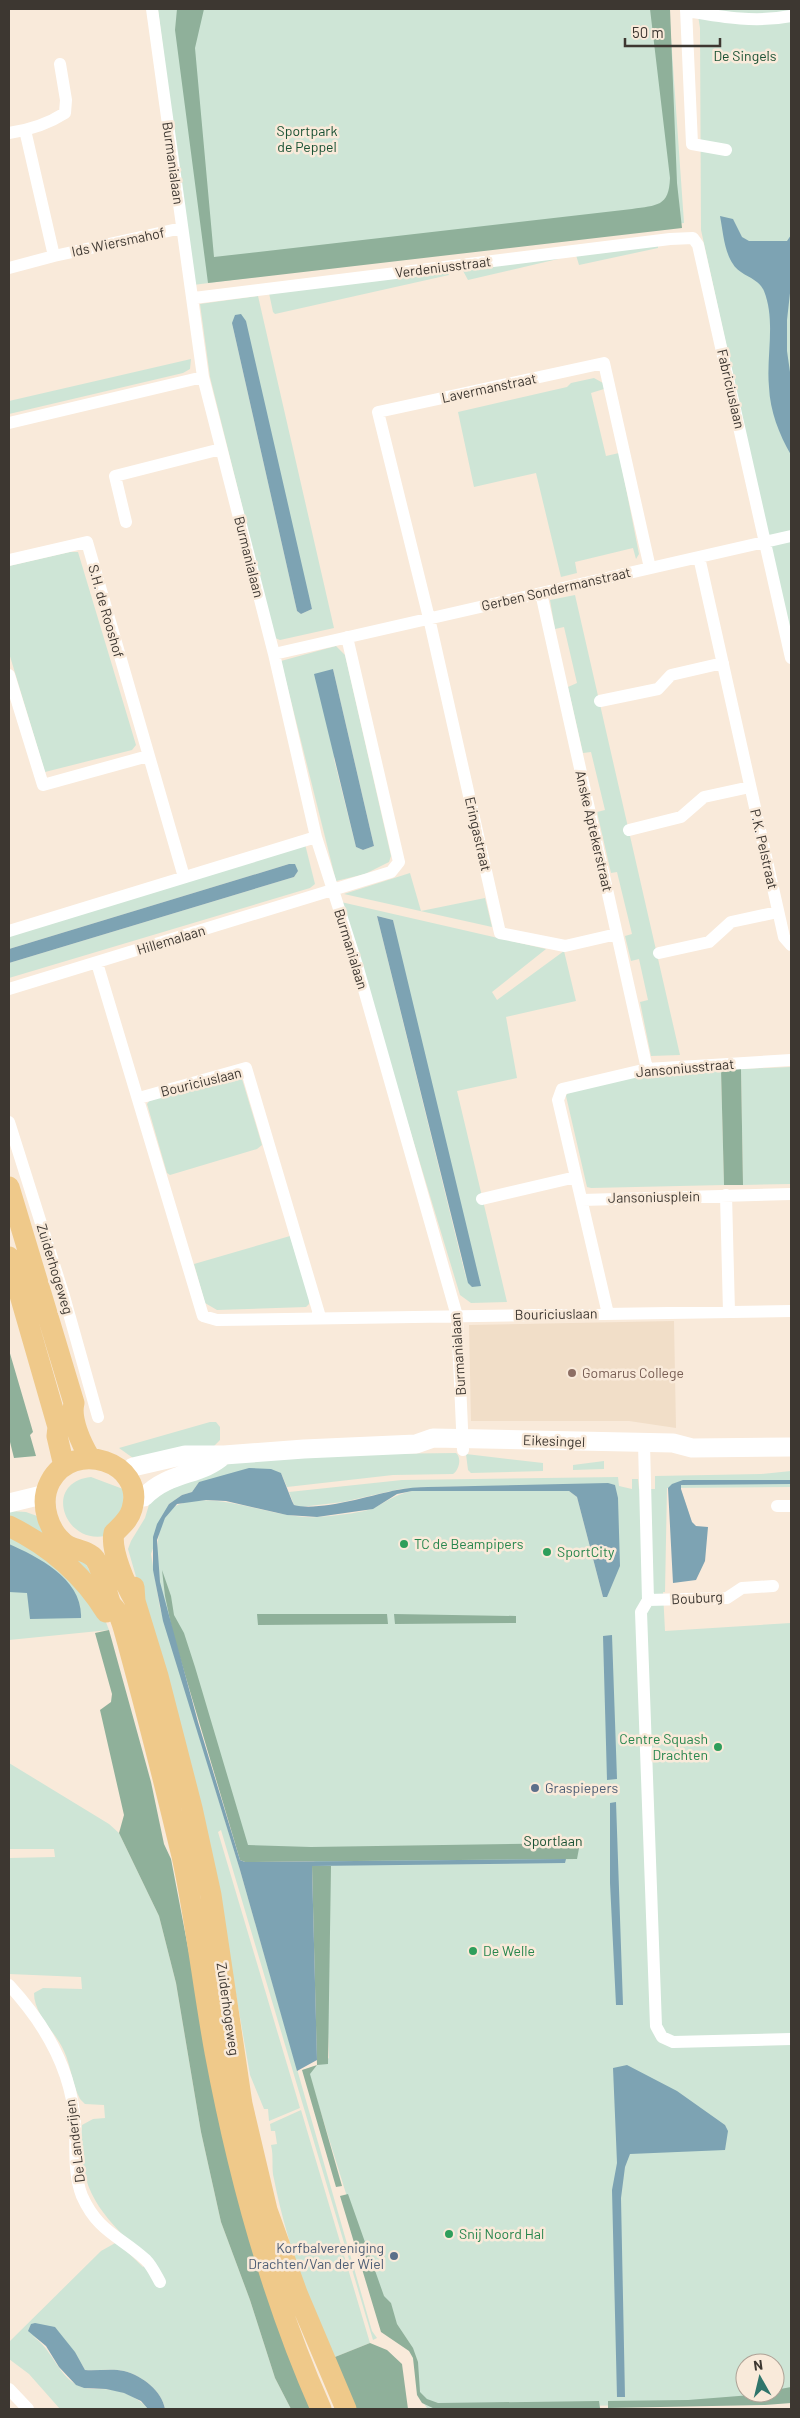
<svg xmlns="http://www.w3.org/2000/svg" width="800" height="2418" font-family="Barlow,sans-serif">
<style>
.built{fill:#f1dec8}
.green{fill:#cee5d6;fill-rule:evenodd}
.forest{fill:#8fb09a}
.water{fill:#7da3b3}
.lines{fill:none;stroke-linecap:round;stroke-linejoin:round}
.street{stroke:#fff;stroke-width:12}
.secondary{stroke:#fff;stroke-width:19}
.primary{stroke:#efc98a;stroke-width:21}
.education-dot{fill:#8d6e63;stroke:#f9eada;stroke-width:2}
.leisure-dot{fill:#2e9e5b;stroke:#f9eada;stroke-width:2}
.service-dot{fill:#5c6f8a;stroke:#f9eada;stroke-width:2}
.labels{text-anchor:middle;stroke-width:5;stroke-linejoin:round;paint-order:stroke}
.park-label{font-size:14px;fill:#185032;stroke:#f9eada}
.street-label{font-size:14px;fill:#3d3731;stroke:#f9eada}
.education-label{font-size:14px;fill:#785e54;stroke:#f9eada;text-anchor:start}
.leisure-label{font-size:14px;fill:#27864d;stroke:#f9eada;text-anchor:start}
.service-label{font-size:14px;fill:#4e5e75;stroke:#f9eada;text-anchor:start}
</style>
<rect width="100%" height="100%" fill="#f9eada"/>
<path class="built" d="M674,1321L676,1428L629,1421H471L469,1325Z"/>
<path class="green" d="M158,9H669L684,223L193,285Z
M697,9H791V639L701,230L700,28Z
M658,246V248L579,265L576,255Z
M559,257L558,259L468,280L462,269Z
M447,271L449,275L275,314L273,312L269,293Z
M258,296L334,628L280,640L275,638L210,377L200,304ZM232,323L312,609L301,614L297,611Z
M191,359L190,369L183,373L9,414V401Z
M594,378L603,383L604,389L591,393L606,456L619,453L639,554L636,559L633,548L575,562L577,573L561,577L536,473L474,487L458,412L567,387L571,383Z
M70,552H78L136,745L132,750L45,772L9,653V566Z
M575,595L680,1055L651,1056L640,1002L648,1000L639,959L631,961L625,936L632,934L617,872L611,873L597,812L605,810L591,752L583,753L568,687L577,683L564,627L555,629L550,600Z
M336,646L345,655L391,856L389,862L365,874L336,881L281,661ZM333,669L374,846L363,850L356,847L334,759Z
M305,844L315,884L310,888L9,978V963L294,877L298,871L289,864L9,949V932Z
M410,873L421,911L485,898L492,927L344,894Z
M341,902L546,949L492,992L497,1000L564,951L576,1001L506,1017L517,1078L457,1091L507,1302L471,1303L460,1295ZM377,916L393,920L467,1282Z
M791,1067V1184L743,1185L741,1069Z
M721,1070L724,1185L591,1188L587,1187L566,1096L568,1092L643,1075Z
M239,1075L242,1079L262,1145L257,1149L170,1175L167,1173L147,1104L150,1100Z
M290,1236L309,1298V1304L306,1307L217,1310L205,1303L194,1264Z
M210,1422H216L220,1427V1440L214,1446L133,1458L119,1448Z
M456,1453C462,1458 459,1470 453,1474L393,1475L287,1487L281,1473L199,1482L192,1492L182,1495L169,1504L151,1554L160,1608L240,1870L372,2331L377,2338L373,2340L221,1830L218,1832L300,2108L269,2121L268,2109H264L250,2075L225,1931L148,1618L128,1549L131,1541L145,1518L151,1498L224,1465L244,1461L374,1454Z
M466,1454L543,1463V1471L471,1473L468,1470Z
M604,1461V1469L573,1470V1465Z
M791,1471V1487L667,1488L665,1592H663L665,1631L791,1623V2403L427,2408L420,2398L412,2350L388,2329L308,2071L329,2058L323,1904L313,1855L242,1856C223,1793 204,1730 185,1667C174,1631 158,1594 157,1557C157,1540 160,1510 180,1504C221,1490 273,1520 318,1517C331,1516 363,1513 374,1508C387,1501 397,1494 412,1491H569L577,1497L603,1597H607L615,1485L428,1487L400,1489L343,1502L301,1507L294,1505L289,1492L402,1480L618,1477L619,1486L632,1489V1479H638L639,1489H655V1476L761,1474ZM745,2363H775V2393H745Z
M91,1477L123,1489L124,1507L105,1536C63,1544 43,1482 91,1477Z
M9,1511L26,1512L37,1516L83,1559L103,1595L9,1522Z
M9,1530L37,1544L104,1617L109,1630L9,1640Z
M9,1763L109,1824L119,1833L159,1916L176,1983L201,2132L221,2222L250,2300L275,2378L291,2409H165C162,2391 143,2376 124,2371C112,2368 97,2371 85,2370L81,2363L32,2336C52,2348 57,2374 77,2385C84,2389 92,2389 100,2389C119,2389 136,2395 148,2409H60L29,2374L9,2359V2342L101,2251L117,2242L143,2267L148,2262C103,2213 77,2197 82,2125L93,2119L105,2118L104,2105L85,2104L80,2099C72,2084 71,2066 64,2051C55,2031 34,2015 34,1993L43,1988L82,1989L81,1977L9,1974V1858L55,1857L54,1849H9Z
M301,2110L370,2343L330,2359C309,2300 286,2241 274,2179C271,2168 274,2157 271,2145L277,2144L275,2131H271L270,2124Z"/>
<path class="forest" d="M177,9H204L195,48L214,257L632,209C657,205 669,207 670,178L650,9H670L677,183L682,228L208,283L175,30Z
M741,1069L743,1185H724L721,1070Z
M9,1350L33,1432L30,1435L36,1456L14,1458L9,1438Z
M162,1570L171,1596L174,1615L184,1633L195,1667L248,1845L311,1847L580,1843L577,1859L245,1862L240,1860L173,1634L165,1596Z
M257,1614H387L388,1624L258,1625Z
M394,1614L516,1616V1623L395,1624Z
M109,1630L151,1782L164,1844L171,1859L195,1984L314,2409H291L275,2378L250,2300L221,2222L201,2132L176,1983L159,1916L119,1833L124,1815L100,1710L111,1702L112,1694L95,1633Z
M312,1866H331L328,2064L317,2065L310,2074L342,2186L336,2187L302,2070L317,2065Z
M348,2194L384,2296L391,2303L397,2324L413,2348L418,2362L420,2392L427,2399L438,2403L599,2401L600,2408L435,2409L422,2403L417,2395L413,2358L409,2351L381,2332L340,2196Z
M370,2343L387,2350L402,2364L408,2409H353L330,2359Z
M791,2387V2403L765,2405L608,2408V2401L688,2400L775,2393V2390Z"/>
<path class="water" d="M720,216L733,219L742,237L749,241H787L791,235V284L787,320V351L791,379V455C779,434 770,411 769,387C766,356 776,321 764,291C758,277 740,276 733,264C724,251 723,231 720,216Z
M241,314L246,321L312,609L301,614L297,611L232,323L235,315Z
M333,669L374,846L363,850L356,847L314,674Z
M289,864H295L298,871L294,877L9,963V949Z
M377,916L393,920L481,1286L472,1287L468,1283Z
M249,1468L271,1469L281,1473L292,1501L294,1505C318,1512 372,1495 397,1490C407,1488 418,1487 428,1487L608,1483L615,1485L618,1498L620,1566L607,1597H603L577,1497L569,1491H412L397,1494L373,1509L317,1517L287,1515L226,1501L206,1500L177,1504L165,1518L157,1540L160,1582L198,1722L240,1860L245,1862L566,1859L565,1863L312,1866L317,2060L297,2071L240,1870L163,1621L153,1570V1537L157,1524L169,1504L182,1495L192,1492L199,1482Z
M683,1480H791V1484L681,1485V1489L692,1522L696,1526L708,1527L705,1561L696,1580L673,1583L668,1488L672,1484Z
M9,1544C38,1557 83,1579 81,1618L30,1619L27,1593L9,1592Z
M612,1635L617,1779L607,1780L603,1636Z
M616,1802L623,2005H616L610,1883V1803Z
M627,2065L677,2091L725,2125L728,2131L725,2150L630,2154L625,2167L621,2198L625,2397H617L612,2190L617,2163L613,2068Z
M35,2323L55,2327L75,2352L85,2370C98,2371 112,2368 124,2371C143,2376 162,2391 165,2409H148L141,2401L124,2393L106,2389L84,2388L76,2385L59,2367L46,2346L28,2331L31,2324Z"/>
<g class="lines">
<path class="street" d="M152,9L203,377L274,654L316,837L357,965L457,1316L463,1450
M686,9L692,144L726,150
M686,11C722,17 755,23 791,16
M25,130L54,256
M9,133C29,130 48,124 65,113L66,100L60,64
M9,268L54,256L182,228
M194,298L670,239L693,238L698,245L791,658
M9,423L203,377
M126,522L115,476L221,449
M699,557L784,937L791,945
M9,560L87,542L184,877
M541,593L647,1069
M274,654L791,536
M9,675L43,785L148,756
M600,701L658,689L671,675L723,663
M629,830L681,817L704,797L750,787
M9,931L316,837
M617,934L565,946L500,933L429,618L378,412L604,363L650,568
M659,953L709,942L731,922L778,912
M97,963L203,1316L217,1320L791,1311
M9,989L391,872L399,862L347,637
M139,1098L246,1068L320,1317
M9,1122L64,1296L98,1417
M726,1195L729,1312
M482,1199L576,1177
M582,1200L791,1194
M608,1314L558,1100L562,1089L647,1069L791,1060
M644,1443L648,1600L641,1612L656,2026L662,2037L673,2042L791,2039
M777,1506H791
M648,1600L727,1598L742,1588L773,1586
M9,1985C45,2024 72,2069 75,2124C76,2147 73,2173 82,2196C98,2232 120,2236 146,2260C152,2266 156,2275 160,2282
M9,2389L28,2409"/>
<path class="secondary" d="M133,1467L185,1455H224L304,1449L416,1444L433,1438L673,1443L692,1448L791,1447
M144,1497C171,1470 200,1477 224,1455
M9,1503L46,1494"/>
<path class="primary" d="M9,1187L74,1403C70,1419 81,1443 90,1458
M9,1257L58,1427L57,1436L64,1466
M9,1526C50,1546 82,1573 106,1612
M134,1587L135,1601L158,1676L192,1808L211,1895L242,2104L267,2210L297,2293L346,2409
M135,1601C126,1586 110,1550 114,1533C121,1526 129,1520 132,1509C146,1462 73,1438 50,1482C39,1503 48,1533 68,1546C76,1550 89,1551 95,1559C103,1570 105,1589 110,1602C112,1607 117,1610 119,1615C123,1624 125,1634 128,1644C147,1714 165,1785 182,1856C196,1920 203,1987 215,2052C238,2175 270,2294 321,2409"/>
</g>
<circle class="education-dot" cx="572" cy="1373" r="5"/>
<g class="leisure-dot">
<circle cx="404" cy="1544" r="5"/>
<circle cx="547" cy="1552" r="5"/>
<circle cx="718" cy="1747" r="5"/>
<circle cx="473" cy="1951" r="5"/>
<circle cx="449" cy="2234" r="5"/>
</g>
<g class="service-dot">
<circle cx="535" cy="1788" r="5"/>
<circle cx="394" cy="2256" r="5"/>
</g>
<g class="labels">
<g class="park-label">
<text x="745" y="61">De Singels</text>
<text x="307" y="136">Sportpark<tspan x="307" dy="16">de Peppel</tspan></text>
<text x="553" y="1846">Sportlaan</text>
</g>
<g class="street-label">
<text transform="translate(173 163) rotate(82)" y="5">Burmanialaan</text>
<text transform="translate(118 242) rotate(-12)" y="5">Ids Wiersmahof</text>
<text transform="translate(443 267) rotate(-7)" y="5">Verdeniusstraat</text>
<text transform="translate(489 388) rotate(-12)" y="5">Lavermanstraat</text>
<text transform="translate(731 389) rotate(77)" y="5">Fabriciuslaan</text>
<text transform="translate(249 557) rotate(76)" y="5">Burmanialaan</text>
<text transform="translate(556 589) rotate(-13)" y="5">Gerben Sondermanstraat</text>
<text transform="translate(106 611) rotate(74)" y="5">S.H. de Rooshof</text>
<text transform="translate(594 831) rotate(77)" y="5">Anske Aptekerstraat</text>
<text transform="translate(478 834) rotate(77)" y="5">Eringastraat</text>
<text transform="translate(764 849) rotate(77)" y="5">P.K. Pelstraat</text>
<text transform="translate(171 940) rotate(-17)" y="5">Hillemalaan</text>
<text transform="translate(351 949) rotate(73)" y="5">Burmanialaan</text>
<text transform="translate(685 1068) rotate(-5)" y="5">Jansoniusstraat</text>
<text transform="translate(201 1082) rotate(-14)" y="5">Bouriciuslaan</text>
<text transform="translate(654 1197) rotate(-1)" y="5">Jansoniusplein</text>
<text transform="translate(55 1269) rotate(73)" y="5">Zuiderhogeweg</text>
<text transform="translate(556 1314) rotate(-1)" y="5">Bouriciuslaan</text>
<text transform="translate(458 1354) rotate(-94)" y="5">Burmanialaan</text>
<text transform="translate(554 1441) rotate(2)" y="5">Eikesingel</text>
<text transform="translate(697 1598) rotate(-3)" y="5">Bouburg</text>
<text transform="translate(228 2009) rotate(82)" y="5">Zuiderhogeweg</text>
<text transform="translate(75 2141) rotate(-97)" y="5">De Landerijen</text>
</g>
<g class="education-label">
<text x="582" y="1378">Gomarus College</text>
</g>
<g class="leisure-label">
<text x="414" y="1549">TC de Beampipers</text>
<text x="557" y="1557">SportCity</text>
<text x="708" y="1744" text-anchor="end">Centre Squash<tspan x="708" dy="16">Drachten</tspan></text>
<text x="483" y="1956">De Welle</text>
<text x="459" y="2239">Snij Noord Hal</text>
</g>
<g class="service-label">
<text x="545" y="1793">Graspiepers</text>
<text x="384" y="2253" text-anchor="end">Korfbalvereniging<tspan x="384" dy="16">Drachten/Van der Wiel</tspan></text>
</g>
</g>
<rect width="800" height="2418" fill="none" stroke="#3d3731" stroke-width="20"/>
<g transform="translate(760 2378) rotate(352)"><circle r="24" fill="#f9eada" stroke="#aea296"/>
<path d="M0-4L9 19L0 12L-9 19Z" fill="#30756b"/>
<text y="-8" font-size="14" font-weight="bold" text-anchor="middle" fill="#3d3731">N</text>
</g>
<path d="M625 38v8h95v-8" fill="none" stroke="#3d3731" stroke-width="2.5"/>
<text x="632" y="38" font-size="15" fill="#3d3731" stroke="#f9eada" stroke-width="4" paint-order="stroke">50 m</text>
</svg>
